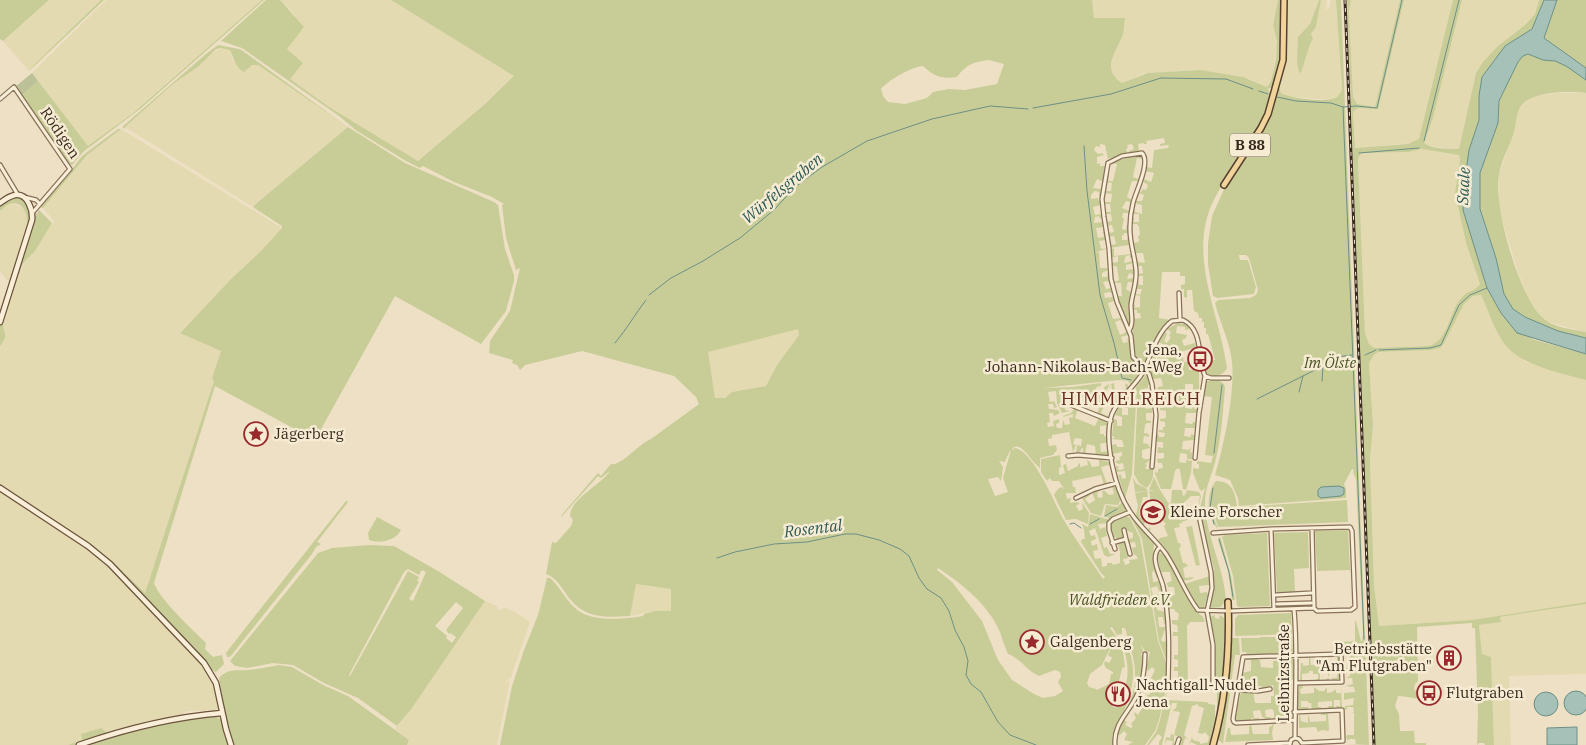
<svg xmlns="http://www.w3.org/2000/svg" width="1586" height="745" font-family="'IBM Plex Serif',serif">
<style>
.farmland{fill:#e4dab1}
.green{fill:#c8cd98;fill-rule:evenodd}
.cemetery{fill:#bdc197}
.water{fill:#a6c1b8;stroke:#6c9086}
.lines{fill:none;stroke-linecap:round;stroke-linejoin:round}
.stream{stroke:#6c9086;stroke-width:1}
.street-casing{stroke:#89725a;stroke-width:5.5}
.secondary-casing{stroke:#6b533d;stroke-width:7}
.primary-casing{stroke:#57402e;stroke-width:8}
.street{stroke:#f9eed7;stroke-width:3}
.secondary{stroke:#f9eed7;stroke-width:4.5}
.primary{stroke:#f1d49c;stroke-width:5}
.rail-casing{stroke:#392a1e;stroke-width:3}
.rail{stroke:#f6ebd3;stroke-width:1;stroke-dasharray:4;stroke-linecap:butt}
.labels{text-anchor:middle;stroke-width:5;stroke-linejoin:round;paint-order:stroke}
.shield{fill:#f6ebd3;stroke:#726454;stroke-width:1}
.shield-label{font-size:14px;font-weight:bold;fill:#392a1e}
.street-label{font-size:15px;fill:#392a1e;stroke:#f6ebd3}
.poi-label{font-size:15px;fill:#392a1e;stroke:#f6ebd3;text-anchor:start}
.park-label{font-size:15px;font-style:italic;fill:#4a5525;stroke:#f6ebd3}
.water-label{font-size:16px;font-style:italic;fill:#2d5955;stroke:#f6ebd3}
.quarter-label{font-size:18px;letter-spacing:1px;fill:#662b1e;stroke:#f6ebd3}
</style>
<rect width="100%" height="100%" fill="#eee0c4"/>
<path class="farmland" d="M49,0H101L29,71L3,41Z
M106,0H262L132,113L88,147L32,73Z
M280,0H391L515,76L485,104L418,161L329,107L289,79L287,49L295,15Z
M1092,0H1278L1273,25L1277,41V48L1271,81L1267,87L1249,79L1192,70L1143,74L1122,83L1115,77L1111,70L1112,57L1118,46L1125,18H1094Z
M1288,0H1319L1310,24L1298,38L1301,72L1310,44L1313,39L1311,34L1316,27L1321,0H1327L1326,9H1329L1331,0H1336L1342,89L1338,97L1330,100L1293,97L1281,93L1279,86L1286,60Z
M1351,0H1400L1375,107L1357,104L1353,97L1349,11Z
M1404,0H1453L1422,131L1419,139L1412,143L1355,148L1353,112L1358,108L1378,109Z
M1462,0H1539L1535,14L1526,24L1508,38L1476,73L1459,149L1436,147L1427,145L1424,143L1433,118Z
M221,48L230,50L233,61L244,72L252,65H258L348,127L253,207L125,127L173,84L199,66L210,54Z
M1554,93H1586V332L1548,322L1541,317L1528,297L1518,272L1499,209V175L1514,131L1518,112L1525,102L1536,96Z
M121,129L282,228L261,251L231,279L180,332L221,351L212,378L214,381L145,593L111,560L90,543L0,484V346L5,341V333L3,325V320L14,288L25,261L35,251L44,234L54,221L43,208L87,155Z
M1422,149L1459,154L1460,159L1455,193L1466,243L1480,284L1477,288L1461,297L1442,337L1436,344L1429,346L1374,348L1369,344L1365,333L1358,159L1361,153L1409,152Z
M13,204L23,208L27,213L28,220L10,283L0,272V211L8,205Z
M1481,295L1495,326L1524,361L1586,380V602L1472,620L1379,626L1374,585L1370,459L1373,426L1369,363L1374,355L1378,352L1431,350L1440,348L1464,304L1473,296Z
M798,328L799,335L777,365L766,386L732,392L725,398H715L708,352Z
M0,490L87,548L109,566L210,673L216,696L218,708L216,710L187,711L180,716L112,732H106L101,728L81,734L83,740L68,745H0Z
M635,584L672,589V611H655L630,616Z
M485,601L497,606L498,610L506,608L515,612L530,622L511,677L505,682L506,683L510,680L497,745H407L409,740L395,729L412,708Z
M1586,604V674L1509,676L1511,745H1494L1491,657L1482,655L1479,625L1500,622V617Z"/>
<path class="green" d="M0,0H49L3,41L0,39Z
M101,0H104L29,71L32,67Z
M262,0H264L140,109L83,152L72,165L68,164L21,96L38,81L32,73L88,146L133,113Z
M266,0H280L304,27L287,49L303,63L290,79L329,107L418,161L485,104L514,76L391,0H1092L1094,18H1125C1124,23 1124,29 1123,34C1117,52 1100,68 1122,83L1148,73L1200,70L1243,77L1267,87L1271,81L1276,59L1277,41L1273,25L1278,0H1283L1281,59L1274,86L1268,89L1271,95C1269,103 1267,112 1263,120C1248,150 1225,175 1211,206C1189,259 1220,315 1227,368C1224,375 1213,379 1206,373C1204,370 1204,364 1204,361L1215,360L1208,334H1206V328H1204V322H1202V318H1199L1198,313L1194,311L1192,290H1187V298L1184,297V289H1181V285L1185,284V276H1180V272H1162L1159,318L1170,320L1158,334L1145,363H1141C1129,350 1134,330 1133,315H1134L1135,319L1141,318L1140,313H1137V310H1133L1135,302V308L1140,307V296L1135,295L1136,290V294L1140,295L1142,289H1136L1138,279L1139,285H1143V276H1138L1137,269L1139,274L1143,273L1142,266H1137L1136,257L1138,262L1145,263L1143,253H1135L1132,240L1133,243L1139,242L1138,236L1140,235L1139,227L1137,224H1131L1132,218H1134L1133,222H1139V214H1133L1134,209L1135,212L1142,214V205L1135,203V201H1142L1144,195L1139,193L1138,198H1136L1138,191L1141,192L1143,189L1146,190L1148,185L1142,181L1144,174L1145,175L1144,179L1151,182L1154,173L1145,171L1147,162V167L1152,168L1154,150L1168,148L1169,145L1160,146V144L1165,143L1164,138L1146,141L1147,144H1144L1143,143L1138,144L1139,151L1129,153V151L1134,149L1132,144L1127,145L1128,148L1126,149L1127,153L1108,159L1105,145L1100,144V147L1096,146L1094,150L1098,154L1102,153L1104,155L1097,157V164L1100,163V166H1105L1102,187V181L1097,179L1093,188L1101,189V196H1099V192L1095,191L1091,195V199L1098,198V201L1101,199V205L1093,207L1095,215L1102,214V217L1100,219L1099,216L1095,217L1094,223L1103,222V227L1096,228L1098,238L1104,237L1103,232L1104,231L1106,240L1099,241L1101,249L1108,248L1094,253L1099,252L1100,268H1107L1108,270L1102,273V277H1107L1108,273L1110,283L1108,281L1103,282L1106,289L1111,288L1112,294L1110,292L1104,293L1105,298L1113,297L1114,301L1108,303L1113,319L1121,318L1123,324L1120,320L1115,322L1120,335L1125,333L1126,331L1128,335L1121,337L1123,343L1128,342L1127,339H1129L1132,357L1141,370L1131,386L1128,381L1119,380L1043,388L1072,387V396V387L1101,383V386L1096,387L1097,393L1105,392L1104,387L1109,384L1111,390L1108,385V389H1106L1107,396L1113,395L1111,384L1114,383L1115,393L1122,392L1123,389H1126L1125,383L1128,385L1129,389L1115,406L1105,404L1101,413L1109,417L1107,418L1097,414L1100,405L1093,402L1092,404L1090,403L1087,409L1090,399L1083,396L1080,406L1076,405L1081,392L1077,390L1074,394L1077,396L1075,401H1070L1069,393L1065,394V410L1070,411L1062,413L1057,403L1056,391L1048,392L1050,402L1054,401L1057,407L1054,408L1053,404H1048L1049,409L1058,410L1060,413L1054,416L1053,413H1049L1050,422L1047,423L1048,427L1054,426L1053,421L1059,419V423L1056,424L1057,428H1062L1063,420L1065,425L1070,424L1069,418L1073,417V414L1063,417V416L1071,413L1075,408L1078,409L1075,418L1095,426L1099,418L1108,423L1109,425L1100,426V434H1104V436L1108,437V442L1100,444L1101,452L1109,451L1107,456H1096L1095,446L1087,444L1085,454H1083V448H1082L1079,453H1076L1077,445L1081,446L1082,439L1075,438L1073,444L1076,445L1073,452L1069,432L1052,435V438L1048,439L1049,446L1056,445L1057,450L1053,455L1040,458V468C1026,457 1017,429 1005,462L999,461L1003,467L1001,481L998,477L988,479L995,496L1008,492L1003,478L1011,450L1015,448C1033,451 1054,501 1062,517C1074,538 1090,559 1103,579L1105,577L1101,573L1081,542L1082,539H1085L1084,530L1082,524L1088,527L1090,514L1110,520L1108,523L1098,524L1100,529L1105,527L1107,536L1101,538L1104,548L1107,547L1110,554H1116L1108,557L1104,555L1095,528L1089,531L1091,536L1095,535L1096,539L1091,541L1092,546L1097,544L1098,550L1093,551L1095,559L1101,558L1102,567L1107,566V563H1112L1113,565L1120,563V552L1118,544L1125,542L1128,550V558L1123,559L1125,565L1130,563L1129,560L1138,559L1136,555H1134L1132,548L1136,547L1135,542L1129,543L1128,539L1133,538V533L1123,529L1125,538L1117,541L1116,537L1113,538L1110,526L1114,521L1126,516L1130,518L1140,538L1158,641L1167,665L1166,689L1159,720L1155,731L1145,745H1128L1133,742L1124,740L1127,734L1124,731L1120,735H1116L1120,724L1124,720L1127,722L1125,725L1131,728L1133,726L1131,724L1136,718L1134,714L1135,712L1138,715L1144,705L1142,703L1148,697L1146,694L1149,695L1152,690L1148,684L1144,689L1141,687L1143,680L1149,684L1153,680L1151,678L1155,670L1152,667L1148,671L1146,669L1150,652L1145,651L1141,645L1143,651L1141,654L1145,666L1138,691L1123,718C1125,710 1131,701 1133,692C1139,670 1131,649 1125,628H1122V634L1117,635L1112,627L1110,628L1116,636L1102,665L1090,674L1087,683L1089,687L1096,689L1097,690L1109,684L1111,674H1113V672L1106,668L1104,664L1105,661L1109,663L1112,658L1108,655L1112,645L1117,640L1123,652L1125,667L1122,668L1118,686L1109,700L1115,701L1112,706L1116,708C1129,688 1132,663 1120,641L1121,638L1122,639C1139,661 1134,688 1124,711C1118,723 1112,732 1114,745H500L512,686L524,650L538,615L547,578H550C560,587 565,599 575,608C590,623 624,619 643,616L644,614L655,611H671V589L636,584L630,616C602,618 581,618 565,592C559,584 555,577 546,574L552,542L556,543L571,526L573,520L570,516C570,499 601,485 610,471L601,478L598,476L563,515L560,517L598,473L601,476L611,464C622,466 638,444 651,439L699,404L696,397L674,376L582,351L525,365L520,370L517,365L512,363L513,360L489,353L490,341L510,311L520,268L516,270L506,238L502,205L504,204L492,197L454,182L423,166L420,168L406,161L357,131L339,116L242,48L221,41ZM989,60L1004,64L997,84L965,90L949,89L933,92L927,98L905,104L888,102L883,96L881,89C887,81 913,66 923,66C935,77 941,79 957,77C967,64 973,62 989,60ZM798,329L799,335L777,365L766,386L732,392L725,398H715L708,352ZM938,568C962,584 988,604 1000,632C1002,639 1005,647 1008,654C1020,658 1027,671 1039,676L1055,670L1060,672L1061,677L1058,682L1063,691L1055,696L1043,698L1034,694L1012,680L998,660L982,621L952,582L937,570Z
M1286,0H1288L1286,60L1279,86L1281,93C1290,98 1322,102 1332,99C1338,98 1340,94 1342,89L1336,0H1341L1369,745L1346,744H1356L1355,739H1349L1348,741L1346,737L1347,735H1354V713L1352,712H1354L1353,707H1347V709L1344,710L1345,706L1353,705L1354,698L1344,700V693L1355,692L1354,687L1345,686L1353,684L1352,678H1346L1350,676V670H1343V667L1349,668L1350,655L1348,651L1351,650L1350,644H1344V646H1342V642L1355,641V621H1356L1361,641H1362L1363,634L1356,479L1353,472L1354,470L1352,469L1344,484L1346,490V498L1239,506L1238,498L1230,480L1215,475C1224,444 1235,394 1232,362C1230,342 1220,323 1215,303L1218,300L1250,298L1256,295L1258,290L1249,258L1246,255H1239L1240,260H1248L1256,287L1254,294L1217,298L1213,296L1208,264V243L1212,216L1225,187L1261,131L1279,81Z
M1319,0H1321L1316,27L1311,34L1313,39L1310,44L1301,73L1299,72L1297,63L1298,37L1310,24Z
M1347,0H1351L1349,11L1353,97L1357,104L1375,107L1400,0H1404L1378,109L1358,108L1353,112L1355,148L1408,144L1419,139L1453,0H1462L1433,118L1424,143C1433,150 1448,148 1459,149L1476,73L1483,62L1497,47L1526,24L1535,14L1539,0H1544L1532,30L1505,46L1482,77L1479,96V120L1469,150L1479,263L1487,288L1532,339L1586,354V380C1564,374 1522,365 1507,347C1495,333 1489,312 1481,295L1473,296L1464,304L1444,343L1440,348L1431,350L1378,352L1374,355L1369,363L1373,426L1370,459L1374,585L1379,626L1472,620L1586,602V604L1500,617L1501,622L1479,625L1482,654L1491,657L1494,745H1485L1484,743H1479L1477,745L1478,712L1475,628H1472V623L1417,627L1418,681L1415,684L1414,689L1422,699C1414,699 1407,696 1398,696L1395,706L1399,714L1400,731H1414L1415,743H1426V745H1375ZM1422,149L1459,155L1460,159L1455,193L1466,243L1480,284C1475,292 1466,291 1461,298C1449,312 1449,340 1429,346L1374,348L1369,344L1365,333L1358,159L1361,153L1409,152Z
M1557,0H1586V68L1544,38Z
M218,45L239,49L243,51L345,125L258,65H252L244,72C235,67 234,59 230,50L221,48L216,49L199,66L173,84L125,127L126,129L122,127L206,54Z
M1528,54L1543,60L1555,61L1566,66L1586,80V93C1569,91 1541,91 1526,101C1516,108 1517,121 1514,132C1510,146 1501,160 1499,175C1493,206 1519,297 1543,318C1553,328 1573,329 1586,332V338L1558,331L1525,317L1513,309L1504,294L1496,258L1480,209V173L1498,123L1499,101L1518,62L1523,55Z
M348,127L405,163L494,202L498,205L505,249L514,275V281L506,311L481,344L395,296L315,440L215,386L154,583C160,600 193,630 206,643L205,649L213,657L222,655L224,664L216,672L212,670L144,595L111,562L0,486V484L90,543L111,560L145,593L214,381L212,378L221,351L180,333L231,279L261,251L282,228V226L253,207L257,203Z
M118,129H121L87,155L43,208L40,207L64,180L82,156Z
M1140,155L1143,159L1137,158L1133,177L1138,179L1140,175L1138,181H1132L1127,197L1132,200L1130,208V202L1126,201L1122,208L1130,211L1129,219L1128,213H1123L1122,218H1124L1122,229L1126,230L1127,225H1128V233H1124V235H1122V240H1127L1128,238L1129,245L1110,248L1109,241L1111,245L1116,244L1114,236L1109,237L1108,231L1109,233L1114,232L1112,225L1107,226L1105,217L1107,222L1112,221L1111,214H1105L1104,209H1106V212H1111L1110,204H1104V199L1105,202H1111L1112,194L1104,193L1106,185H1107L1106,191H1111L1112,183L1106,182L1107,174H1109L1108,181H1113L1117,164L1111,163L1132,156Z
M16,196C24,198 29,206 30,214C31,227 16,265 12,279L27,225C28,215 23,200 10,204C6,205 3,209 0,211V205Z
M39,210L52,223L35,251L25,261L22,266L3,320C2,332 10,335 0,346V324L33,221Z
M1114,248V256L1131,254L1132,258H1130V255L1126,256L1124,262V263L1133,261V263L1126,265V270L1134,269V275L1129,273L1127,279L1133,278L1134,282H1128L1126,289L1132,293L1128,307L1131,323L1129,325L1119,302L1114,287L1117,296H1122L1121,297H1122L1121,283H1113L1119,280L1117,267L1111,265L1110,263L1118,262V256L1110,258V257L1112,256V249Z
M1178,323L1185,324L1190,329L1185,330V327L1177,326L1176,333L1187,335L1186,338L1182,340L1184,346L1195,343L1196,347L1181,352L1184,362H1199L1188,363L1189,370L1199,369V390H1193V384H1185V393H1192L1193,391L1199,392L1198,398H1196L1195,400L1198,401H1193V398H1186L1185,408L1192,409L1193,402L1198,403L1197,405H1195L1194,409H1197V413H1186L1185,423L1192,424L1193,422H1196L1195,428H1185L1184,436L1191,437V434L1194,435V440L1183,441L1182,449L1189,450L1191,447L1190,452L1192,453V459H1187V454L1180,453L1179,462L1186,463V460L1192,461L1191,473L1186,490L1183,489L1180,470L1178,468L1175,471L1171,489H1161L1155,474V469L1156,473L1158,472V469L1163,468L1162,463H1158L1157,459L1164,458V453H1157L1158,447L1163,448V442H1157L1155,439V434L1159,435V437H1164L1165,433L1159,432V430H1163V427H1165V422L1160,421V419L1166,418V411L1160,410V408L1165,407L1164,400L1159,401L1158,397L1163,396L1162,390H1157L1158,387L1163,386L1161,378L1153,379L1149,367L1158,368L1161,360L1156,358L1154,363L1151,362L1158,346L1160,347L1159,352L1163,353L1164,348L1162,347L1163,344L1159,342L1165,332L1167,334L1164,341L1167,343L1171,337L1169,336L1171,332L1167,329Z
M1146,375L1149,377L1151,385H1148V388L1143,389L1144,396H1150L1151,401L1145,402L1146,409L1152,408V413H1146V420L1151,421V423H1147L1145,425L1144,433L1149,434V437L1144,436L1143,443L1148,444L1150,448L1142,450V457L1144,459H1151L1145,464L1147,465L1145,469H1153C1154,476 1152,484 1146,488L1139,483L1134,474L1137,409L1136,387Z
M1206,381H1220L1224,384L1225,388C1223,410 1222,432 1217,454C1214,471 1204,488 1205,506C1207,538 1224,568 1226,600L1221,607L1212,608L1210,607L1213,585L1214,569L1200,515L1204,514V511L1199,512L1205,488L1202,491L1200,490L1193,473V468L1199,469V464H1197V461L1211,463L1213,456L1205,455L1212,397L1202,396L1204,382Z
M1134,389L1136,404L1132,474L1125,498L1118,475L1121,474L1122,479L1126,478L1125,471L1117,472L1116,466H1118L1119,470L1124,469L1123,463L1118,464L1115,461L1120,460L1119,457L1122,456V452L1113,454L1112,445L1116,444L1117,447H1124L1122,440L1112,439L1115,437L1112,436L1114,419L1117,420V426H1122V417L1115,415L1119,407L1122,408V415H1128V408H1125V406L1120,405Z
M1060,455L1061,467L1059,468V475L1065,473L1063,465L1066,464L1068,471L1078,466V464L1080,463V467L1088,465L1087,460L1090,462L1092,467L1099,466V459L1111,463V466L1109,465L1101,467L1107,484L1104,485L1101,475L1072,481L1073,487H1075L1076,493H1066L1067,499L1071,498L1070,503L1076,502L1080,503L1076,506L1079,511L1083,509L1082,502L1089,513L1088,524L1076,519L1066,520L1054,495L1057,490L1061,487L1064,489L1059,481H1052L1050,478L1047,481L1041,472V459Z
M1133,477L1136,483L1147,489L1148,497H1143L1139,512L1140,517L1145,521L1144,525L1136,516L1138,506L1135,493L1146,491L1135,492Z
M1154,477L1160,490L1169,504L1171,502L1172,490H1182L1183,496L1185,495L1187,490L1199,492L1201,496L1198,510L1196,509L1198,508L1200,496H1191C1185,502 1180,504 1179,517H1187L1188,520L1182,522V523L1179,524L1180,527L1174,528L1178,543H1180L1181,547L1179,548L1183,563H1185L1188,566L1183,568L1185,578L1194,577L1192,579L1183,581L1167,551L1158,540L1160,538L1168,536L1164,526L1166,524L1162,520L1160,523L1158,521L1150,527L1151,529L1149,531L1148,529L1166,513V508L1160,500L1155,503V501L1151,502L1149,491L1155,490H1149Z
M1216,481C1232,481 1235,492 1237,506L1211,510L1218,529C1206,518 1206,492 1216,481Z
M1112,485L1117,487L1121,499L1118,505L1105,504L1101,516L1091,513L1082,498L1089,493L1090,495L1085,499L1089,504L1095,500L1092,492L1098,490L1099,492L1097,493L1098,498L1103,497L1102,491H1105L1109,495L1114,494Z
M1347,500L1348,522L1218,527L1213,511L1240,507Z
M346,501L348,502L317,542L321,544L316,547L312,554L230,657H227L226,653L243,631Z
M1122,502L1126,509L1124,513L1114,516L1111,519L1104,516L1106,505L1117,507Z
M377,517L401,530C395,541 380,544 369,540L368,533Z
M1132,519L1154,543L1153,557L1158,578H1157L1154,571L1152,572L1153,582L1160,581L1163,593L1159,591L1157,586L1151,588L1153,595L1159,594L1160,598H1164L1165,607H1163L1162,601L1156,602L1157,610L1165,612L1166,624H1164L1163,617H1158L1159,627H1166L1161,640L1163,642L1166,641V659L1159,641L1142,539Z
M1192,526L1200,565L1196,566L1186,527Z
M1348,530L1350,570L1317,571L1315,531Z
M1308,532L1309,568L1294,569L1295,593L1277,594L1274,533Z
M1267,533L1270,606L1239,607L1237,606L1233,576L1222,537L1225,535Z
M1220,536L1231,576L1235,600H1232L1228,571L1218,540Z
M370,545L394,546L438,571L485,601L412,708L397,726L358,698L324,683L293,665L273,663L247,668L235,666L230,661L318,553L332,548ZM408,569L419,575L422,570L426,572L413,601L409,599L419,582L417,581L419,577L408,571L350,676L349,675L404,572ZM456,602L463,608L446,630L449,634L450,633L456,637L452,643L446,638L447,636L435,626Z
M1160,553L1165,556L1193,608L1203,617L1205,622H1190L1187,626L1188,684L1173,683V679L1178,678V671H1174V667H1178V660L1174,659V655H1178V636H1173V632H1178L1177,625L1172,624V620H1178L1179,614L1175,611L1174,609H1168L1167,599L1170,598L1169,596L1175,595L1174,587H1168L1167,583L1172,581L1170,572H1161L1157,555Z
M1210,576L1209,585L1199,586L1200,593L1207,592L1208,595L1204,608H1201L1197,605L1185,584Z
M1291,613L1292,634L1235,636V619L1238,615Z
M1215,615V618L1219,619L1220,615L1224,618C1229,646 1223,687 1217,717V689H1215L1216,645L1210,618L1212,616Z
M1260,637H1292L1293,652L1289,654L1246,655V652H1242L1241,638H1260V643Z
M1231,638H1239L1240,655H1235L1223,744L1219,740L1218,735L1229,666Z
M1334,655H1337L1339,658V679L1333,681L1332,678H1337L1338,670H1335V672H1329V681H1326V679L1329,678L1327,672L1320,673V682H1316V679H1318V674H1313V671H1309V673L1302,674V680H1309V682L1300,681L1301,663H1303V666L1309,665V658H1306V656H1310L1311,665H1325V664L1331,662L1332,665H1337V657L1334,656Z
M1258,657V660H1260L1261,667L1273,668V661H1276V657H1293V676L1295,666V678L1292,680H1290L1289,678H1282V686H1290V684H1292L1290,696L1291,718L1288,720V716H1284L1283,719V717H1279L1278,720H1274V712L1272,709L1265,710L1266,717H1271L1270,720L1265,721V718L1262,717L1260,710L1253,711L1254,718H1259V721H1254L1253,718H1251V721L1238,722L1235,719L1241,692H1253L1255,703H1271V696H1274L1273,685L1262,689V686H1257L1256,690L1242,689L1240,687L1242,673L1251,671V660H1245V658Z
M279,665L292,667L323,685L348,696L409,740L407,745H233L225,716L219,678C228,668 236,671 248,670C258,669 269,667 279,665Z
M1299,685H1302L1303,688L1300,689L1301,694L1314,693V687L1319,691H1325V689L1327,688V693L1332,692L1336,689V693H1341V687L1342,708H1336V706H1340V700H1334V709H1329L1328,706H1332V701L1318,702V707H1321L1322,710H1312L1311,703H1308V701H1301V707H1308V710H1298V695L1297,701H1296V690L1298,686V694Z
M1167,689L1166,700L1207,702L1209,704L1215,705V718L1209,745H1197L1191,742L1189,745L1192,737L1193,740L1200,742V744L1208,742L1209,737L1205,732L1203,734L1198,733L1204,708L1198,706V704L1192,706L1184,735L1188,739L1185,738L1183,745H1179L1181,737L1174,735V745H1172L1173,741L1167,740L1165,745L1166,737L1170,738L1171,734L1174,735L1180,712L1173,711L1167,734L1173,710L1176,708L1177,703H1172L1162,745H1159V742L1162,737L1158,734L1149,745H1147L1156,732L1160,720Z
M1321,712H1328L1329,731L1322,730L1318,732L1316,727L1299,728V715H1300L1301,721L1308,723V716H1309L1310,722L1326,721V715H1321Z
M215,716L222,720L230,745H84C127,731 171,719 215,716Z
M1273,723H1274L1272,733L1273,740L1225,742L1228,728H1230L1231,735L1249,734V727L1251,724L1253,734H1269V727L1272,726Z
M101,728L106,732H112L74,745H68L82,740L81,734Z"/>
<path class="cemetery" d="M32,73L38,81L21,96L15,87Z"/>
<path class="water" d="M1544,0H1557L1544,38L1586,68V80L1566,66L1555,61L1543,60L1528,54L1523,56L1518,62L1499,101L1498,123L1480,173V209L1496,258L1504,294L1513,309L1525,317L1558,331L1586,338V354L1517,333L1501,313L1487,288L1463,210L1464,185L1469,150L1479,120V96L1482,77L1505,46L1532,29Z
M1339,486L1344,488V494L1341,496L1321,498L1318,496V490L1321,487Z
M1564 703a12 12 0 1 1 24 0a12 12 0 1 1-24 0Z
M1534 704a12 12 0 1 1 24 0a12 12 0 1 1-24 0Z
M1577,727V745H1547V728Z"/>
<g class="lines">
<path class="stream" d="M1259,91L1268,94
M1277,97L1296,101L1331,103L1343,107L1356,106L1377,108L1402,0
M1343,107L1364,639
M1033,108L1111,94L1161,78L1226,79L1253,89
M1424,141L1459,0
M1084,146L1087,191L1100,295L1114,343L1122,378L1131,380
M1359,153L1419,148
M649,295L671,278L703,261L740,238L774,210L794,188L822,167L867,141L932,119L990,106L1028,109
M615,343C627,329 635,314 646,300
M1379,350L1430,348L1441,345L1459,305L1470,295L1487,288
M1365,355L1376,350
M1321,367L1336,357L1352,355
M1322,381L1323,367
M1299,392L1303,376
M1257,399L1317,369
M1214,453L1222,385
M1213,488L1210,508L1214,524
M1105,516L1117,509
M1070,524L1074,523L1081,528
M1090,524L1099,519
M1219,539L1229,572L1233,597
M717,558L735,552L774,544L807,542L845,534H856L879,540L900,549L909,556L919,578L927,589L941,598L949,611L955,630L964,647L968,661L966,675L971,684L981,692L998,722L1010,735L1036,745"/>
<g class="street-casing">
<path id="street" d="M0,99L14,87L70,169L33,212
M0,165L18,195
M24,197L36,200L39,203
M1179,293L1180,320
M1129,331C1134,323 1131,315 1131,305C1132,294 1137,283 1136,271C1135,255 1129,242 1130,226C1130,218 1131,211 1133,203C1136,191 1151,162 1142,153L1122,156L1108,163L1102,199L1104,217L1109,248L1111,279L1117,302L1131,336L1133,357L1149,374L1152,384L1156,415L1152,467
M1205,376C1197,358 1204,330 1183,320L1172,321C1156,333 1151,357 1142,374C1133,388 1118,399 1112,414C1103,439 1115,491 1131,513C1141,528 1155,539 1166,554C1178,572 1185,593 1198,610L1230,611L1314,608L1317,611L1351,610L1355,607L1352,531L1350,527L1271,529L1213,533
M1205,376L1211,378H1229
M1071,405L1111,421
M1068,456L1078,455L1112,458
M1195,458L1199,413L1205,376
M1076,498L1095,489L1117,483
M1193,513L1199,516L1211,572L1212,588L1207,611L1213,645V683L1212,685
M1312,528L1314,608
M1271,529L1274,609
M1124,530L1126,539
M1112,543L1126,539L1130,554
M1160,547C1149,557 1160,574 1163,586C1170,618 1169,653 1168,686
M1115,549L1109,530V523L1113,519L1130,512
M1276,595L1311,593
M1277,604L1311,603
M1294,609C1298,652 1295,695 1295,738
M1239,690L1258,691L1270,689
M1294,712L1342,710L1343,741L1302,743
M1295,720L1236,723L1234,722L1233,719L1243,657L1341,654L1342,682L1296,683
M1290,744L1291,740L1295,738L1299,739L1302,743
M1115,745C1113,723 1130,712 1138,693C1143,681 1145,667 1145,654
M1177,745L1179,739
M1248,745L1290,743"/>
</g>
<g class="secondary-casing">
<path id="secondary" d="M0,203C4,200 10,196 15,195C28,193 33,211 32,220L0,322
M0,488L88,546L110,564L204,663L216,683L226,729L231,745
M79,745C125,729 173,717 222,713"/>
</g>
<g class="primary-casing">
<path id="primary" d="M1224,185L1261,128L1268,114L1283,60L1284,0
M1213,745C1226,698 1230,650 1228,602"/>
</g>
<use href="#street" class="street"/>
<use href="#secondary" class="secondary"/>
<use href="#primary" class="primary"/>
<g class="rail-casing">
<path id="rail" d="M1345,0L1374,745"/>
</g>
<use href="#rail" class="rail"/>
</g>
<defs>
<g id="bus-ring" transform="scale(1.25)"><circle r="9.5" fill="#f6ebd3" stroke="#982a2e" stroke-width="1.5"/><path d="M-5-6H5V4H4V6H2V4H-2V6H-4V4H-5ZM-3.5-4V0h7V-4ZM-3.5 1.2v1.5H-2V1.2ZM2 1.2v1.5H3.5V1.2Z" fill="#982a2e"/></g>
<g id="sight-ring" transform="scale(1.25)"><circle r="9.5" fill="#f6ebd3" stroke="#982a2e" stroke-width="1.5"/><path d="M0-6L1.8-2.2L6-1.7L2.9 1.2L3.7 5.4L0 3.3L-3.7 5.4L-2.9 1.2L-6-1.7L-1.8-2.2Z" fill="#982a2e"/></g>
<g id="school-ring" transform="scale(1.25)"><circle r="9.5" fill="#f6ebd3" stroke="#982a2e" stroke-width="1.5"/><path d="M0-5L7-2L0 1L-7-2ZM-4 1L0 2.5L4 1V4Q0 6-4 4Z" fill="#982a2e"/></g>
<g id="building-ring" transform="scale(1.25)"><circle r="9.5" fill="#f6ebd3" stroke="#982a2e" stroke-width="1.5"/><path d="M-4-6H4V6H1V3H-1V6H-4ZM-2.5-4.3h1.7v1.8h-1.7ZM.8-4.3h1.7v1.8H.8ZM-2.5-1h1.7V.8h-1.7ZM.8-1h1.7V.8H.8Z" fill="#982a2e"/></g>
<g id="restaurant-ring" transform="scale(1.25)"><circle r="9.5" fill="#f6ebd3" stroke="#982a2e" stroke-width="1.5"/><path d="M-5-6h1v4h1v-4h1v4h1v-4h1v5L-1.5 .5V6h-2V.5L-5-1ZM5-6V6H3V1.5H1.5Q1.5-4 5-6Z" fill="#982a2e"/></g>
</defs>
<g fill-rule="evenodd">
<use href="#bus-ring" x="1200" y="359"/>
<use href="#sight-ring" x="256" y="434"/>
<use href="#school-ring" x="1153" y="512"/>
<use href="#sight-ring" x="1032" y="642"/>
<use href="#building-ring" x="1449" y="658"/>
<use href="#bus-ring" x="1429" y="693"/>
<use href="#restaurant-ring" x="1118" y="694"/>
</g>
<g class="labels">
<rect class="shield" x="1230" y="133.5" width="40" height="23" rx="4"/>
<g class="shield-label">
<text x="1250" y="150">B 88</text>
</g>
<g class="street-label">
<text transform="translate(60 133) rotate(56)" y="5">Rödigen</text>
<text transform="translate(1284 673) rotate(-90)" y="5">Leibnizstraße</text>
</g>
<g class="poi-label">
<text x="1182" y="355" text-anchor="end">Jena,<tspan x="1182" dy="17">Johann-Nikolaus-Bach-Weg</tspan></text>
<text x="274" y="439">Jägerberg</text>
<text x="1170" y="517">Kleine Forscher</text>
<text x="1050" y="647">Galgenberg</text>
<text x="1432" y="654" text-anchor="end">Betriebsstätte<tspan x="1432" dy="17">"Am Flutgraben"</tspan></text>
<text x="1136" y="690">Nachtigall-Nudel<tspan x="1136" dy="17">Jena</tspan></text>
<text x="1446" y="698">Flutgraben</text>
</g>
<g class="park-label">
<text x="1330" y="368">Im Ölste</text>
<text x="1120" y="605">Waldfrieden e.V.</text>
</g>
<g class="water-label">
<text transform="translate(1463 186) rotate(-87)" y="6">Saale</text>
<text transform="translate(782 188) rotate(-40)" y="6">Würfelsgraben</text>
<text transform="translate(813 528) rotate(-7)" y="6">Rosental</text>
</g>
<g class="quarter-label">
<text x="1131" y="405">HIMMELREICH</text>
</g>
</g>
</svg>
